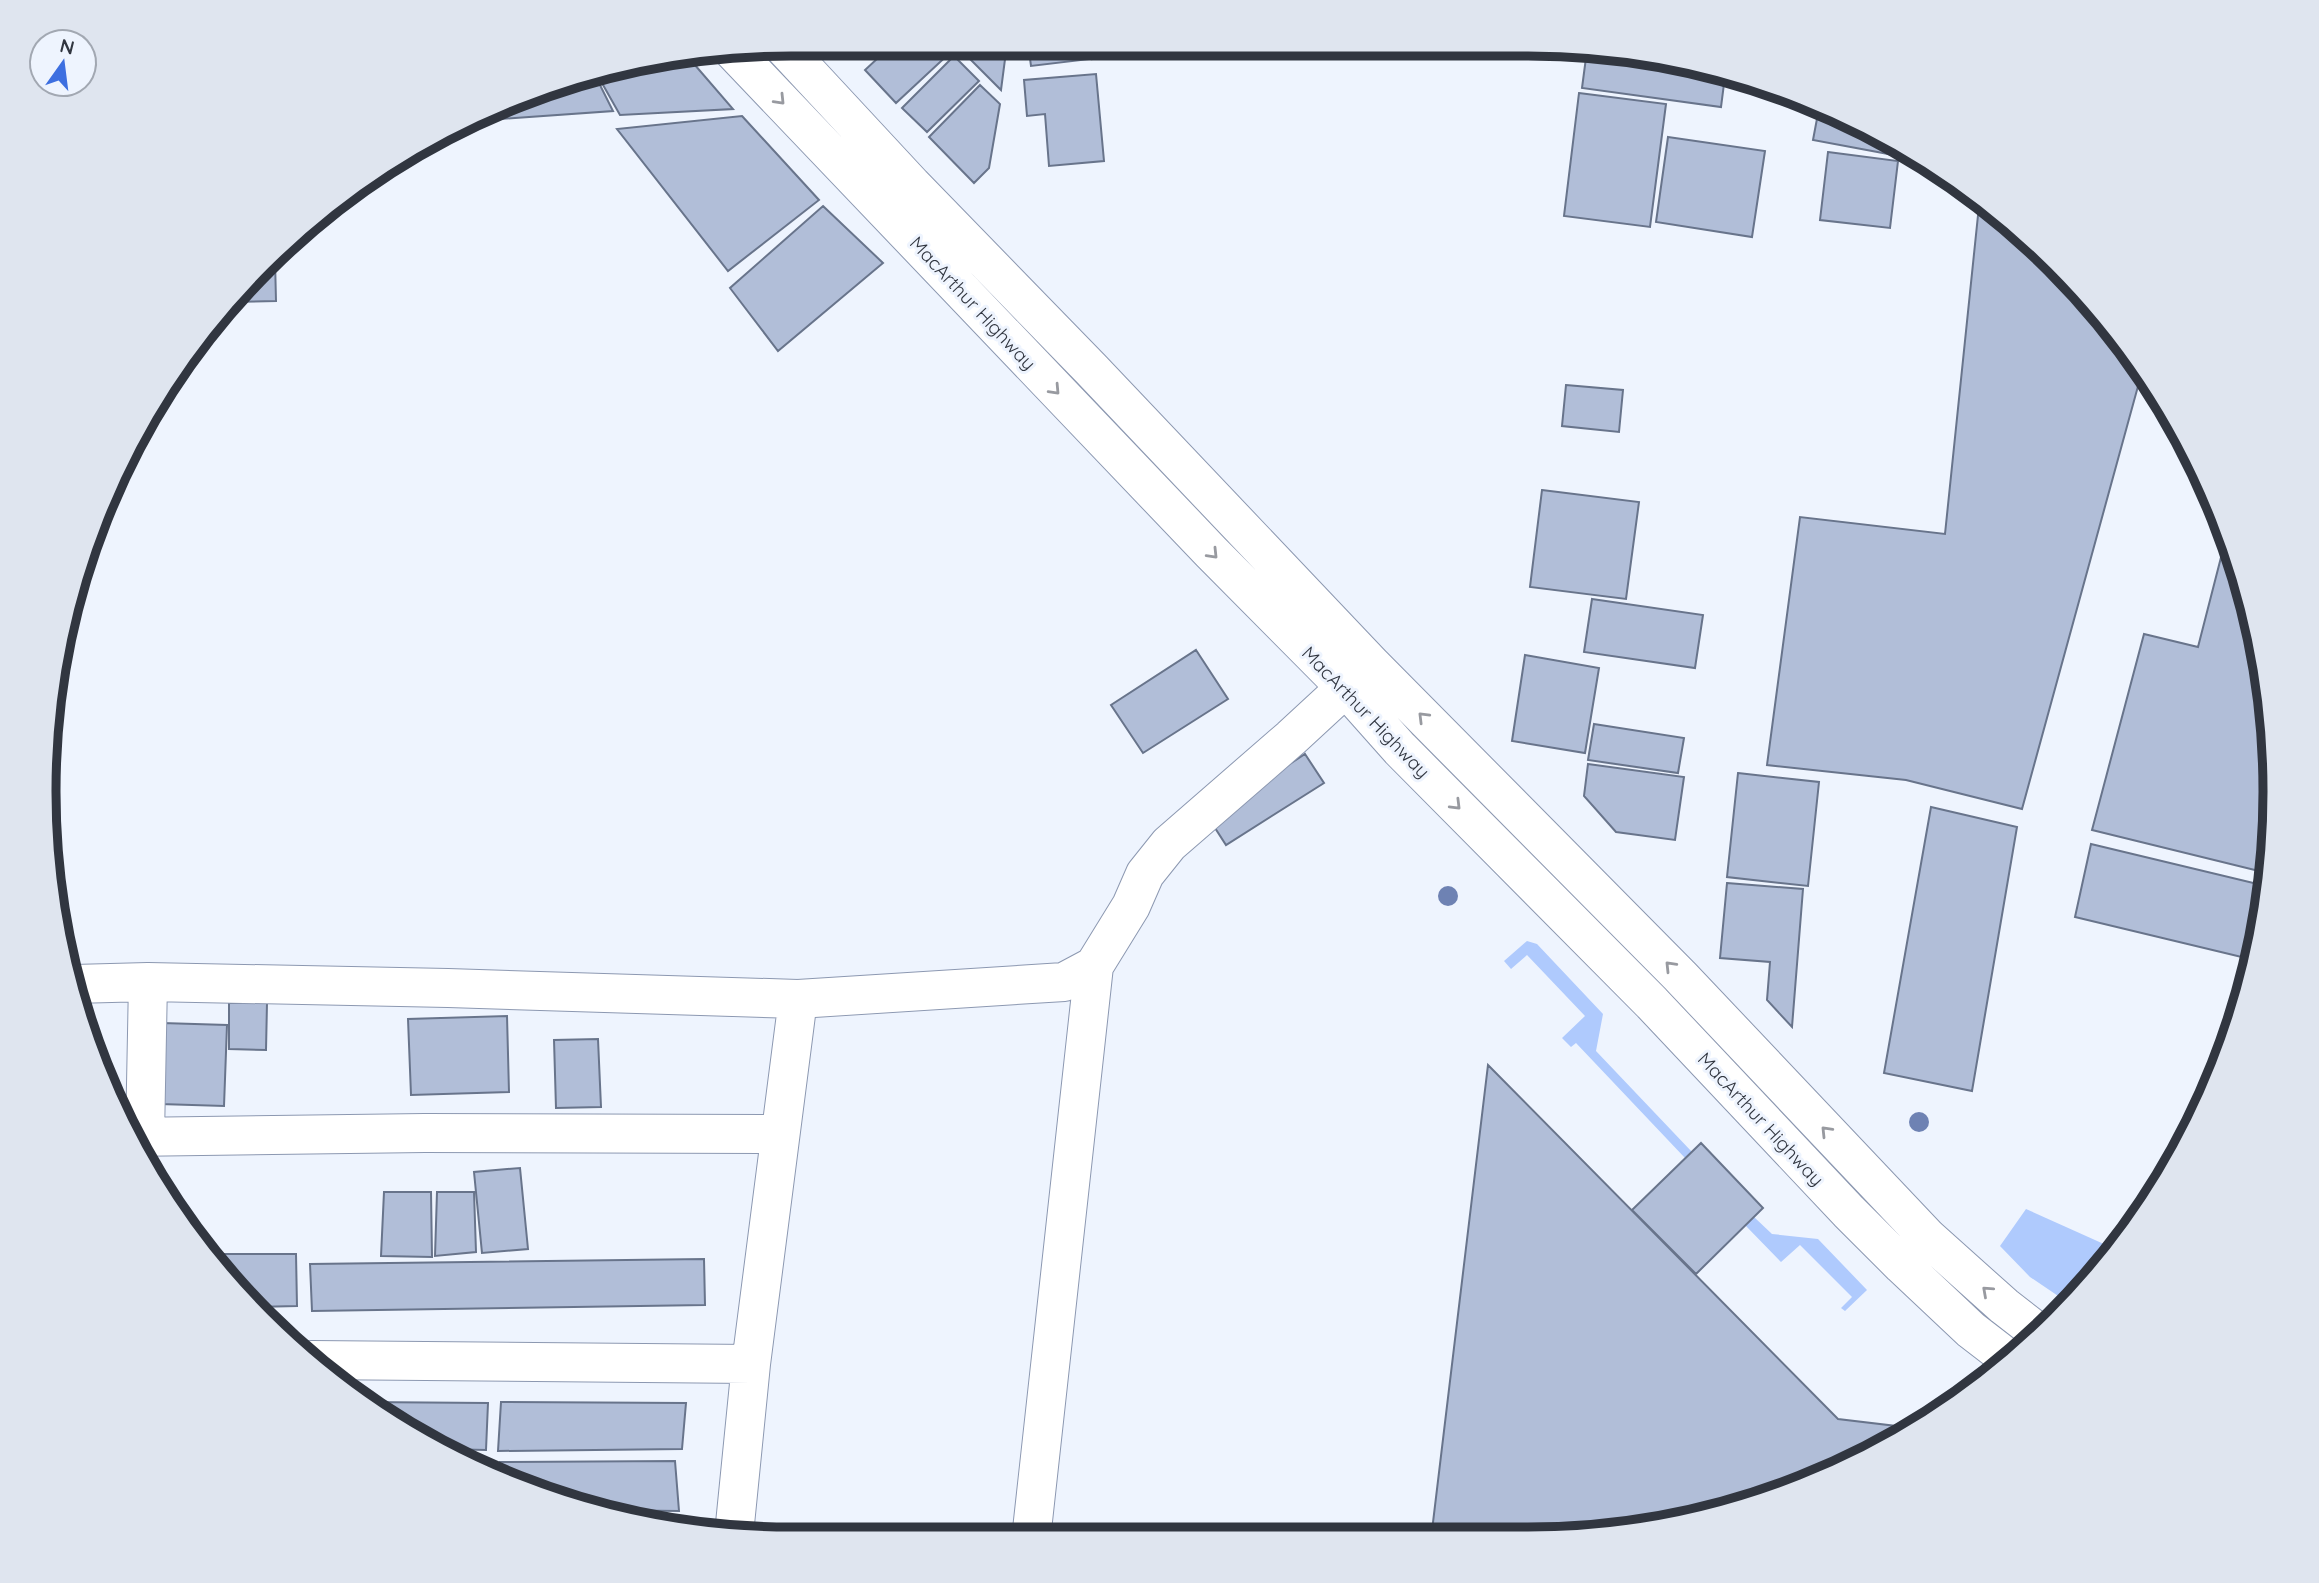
<svg xmlns="http://www.w3.org/2000/svg" width="2319" height="1583" font-family="Quicksand,sans-serif">
<style>
.green{fill:#afcafd}
.building{fill:#b1bed8;stroke:#68748b;stroke-width:2}
.lines{fill:none;stroke-linecap:round;stroke-linejoin:round}
.minor-casing{stroke:#8c98b1;stroke-width:40}
.trunk-casing{stroke:#8c98b1;stroke-width:40}
.minor{stroke:#fff;stroke-width:38}
.trunk{stroke:#fff;stroke-width:38}
.tree{fill:#6e82b3}
.oneway{stroke:#989aa0}
.labels{text-anchor:middle;stroke-width:6;stroke-linejoin:round;paint-order:stroke}
.street-label{font-size:19px;fill:#313640;stroke:#eef4fe}
.rim{fill:none;stroke:#313640;stroke-width:9}
</style>
<rect width="100%" height="100%" fill="#eef4fe"/>
<path class="green" d="M1527,941L1537,944L1603,1014L1596,1051L1692,1152L1685,1158L1576,1043L1571,1047L1562,1038L1585,1016L1527,955L1511,969L1504,961Z
M2026,1209L2115,1249L2070,1304L2030,1277L2000,1246Z
M1754,1217L1772,1234L1818,1239L1867,1290L1845,1311L1841,1308L1852,1297L1800,1245L1781,1262L1745,1225Z"/>
<path class="building" d="M893,44H947L953,50L896,103L865,70Z
M963,44H1007L1001,90L959,48Z
M1028,44H1088L1090,59L1031,66Z
M1090,44H1162L1163,49L1092,59Z
M1166,44H1228L1167,52Z
M1587,50L1673,58L1725,76L1721,107L1582,88Z
M954,56L979,81L927,132L902,108Z
M688,57L733,109L620,115L598,76L603,69Z
M593,71L613,111L459,122L461,121Z
M1096,74L1104,161L1049,166L1045,114L1027,116L1024,80Z
M980,85L1000,104L989,168L974,183L929,137Z
M1579,93L1666,104L1650,227L1564,216Z
M1819,108L1859,121L1900,147L1899,156L1813,140Z
M742,116L819,200L728,271L617,129Z
M1668,137L1765,151L1752,237L1656,222Z
M1828,152L1898,161L1890,228L1820,220Z
M1980,196L2057,263L2143,368L2022,809L1906,780L1767,765L1800,517L1945,534Z
M823,206L883,263L778,351L730,288Z
M275,259L276,301L227,302L229,299Z
M1566,385L1623,390L1619,432L1562,426Z
M1542,490L1639,502L1626,599L1530,587Z
M2227,534L2261,646L2275,792L2267,873L2092,830L2144,634L2198,647Z
M1592,599L1703,615L1695,668L1584,652Z
M1196,650L1228,699L1143,753L1111,705Z
M1525,655L1599,668L1585,753L1512,741Z
M1594,724L1684,738L1678,773L1588,760Z
M1305,754L1324,783L1226,845L1208,817Z
M1588,764L1684,777L1675,840L1616,832L1584,796Z
M1738,773L1819,782L1808,886L1727,877Z
M1931,807L2017,827L1972,1091L1884,1073Z
M2091,844L2266,886L2261,938L2225,1054L2250,959L2075,917Z
M1727,883L1803,889L1792,1027L1767,1000L1770,962L1720,958Z
M229,1003H267L266,1050L229,1049Z
M507,1016L509,1092L411,1095L408,1019Z
M162,1023L227,1025L224,1106L160,1104Z
M598,1039L601,1107L556,1108L554,1040Z
M1488,1065L1838,1419L1913,1428L1859,1462L1673,1525L1528,1539H1431Z
M1701,1143L1763,1208L1696,1274L1632,1210Z
M520,1168L528,1249L482,1253L474,1172Z
M384,1192H431L432,1257L381,1256Z
M437,1192H474L476,1252L435,1256Z
M208,1254H296L297,1306L252,1307Z
M704,1259L705,1305L312,1311L310,1264Z
M363,1402L488,1403L486,1450L443,1449L376,1413Z
M501,1402L686,1403L682,1449L498,1451Z
M465,1461H489L488,1473Z
M675,1461L679,1511L598,1510L500,1479V1462Z"/>
<g class="lines">
<g class="minor-casing">
<path id="minor" d="M74,984L148,982L448,988L798,999L1064,982L1094,966
M145,1136L148,982
M129,1137L425,1133L779,1134
M312,1360L751,1364
M734,1534L751,1364L798,999
M1031,1539L1094,966L1131,906L1145,874L1169,844L1291,738L1369,666"/>
</g>
<g class="trunk-casing">
<path id="trunk" d="M782,45L912,185L1091,369L1371,664L1680,976L1928,1238L2004,1306L2040,1334
M733,51L1211,552L1344,686L1400,749L1652,1003L1849,1212L1902,1265L1971,1330L2010,1360"/>
</g>
<use href="#minor" class="minor"/>
<use href="#trunk" class="trunk"/>
</g>
<g class="tree">
<circle cx="1448" cy="896" r="10"/>
<circle cx="1919" cy="1122" r="10"/>
</g>
<defs><path id="oneway-chevron" d="M-2-3.5L2.5 0L-2 3.5" fill="none" stroke-width="1.6" stroke-linecap="round" stroke-linejoin="round" transform="scale(1.75)"/></defs>
<g class="oneway">
<use href="#oneway-chevron" transform="translate(780 100) rotate(46)"/>
<use href="#oneway-chevron" transform="translate(1055 390) rotate(47)"/>
<use href="#oneway-chevron" transform="translate(1213 554) rotate(46)"/>
<use href="#oneway-chevron" transform="translate(1423 717) rotate(-135)"/>
<use href="#oneway-chevron" transform="translate(1456 805) rotate(45)"/>
<use href="#oneway-chevron" transform="translate(1670 966) rotate(-134)"/>
<use href="#oneway-chevron" transform="translate(1826 1131) rotate(-134)"/>
<use href="#oneway-chevron" transform="translate(1987 1291) rotate(-138)"/>
</g>
<g class="labels">
<g class="street-label">
<text transform="translate(973 303) rotate(47)" y="7">MacArthur Highway</text>
<text transform="translate(1366 712) rotate(46)" y="7">MacArthur Highway</text>
<text transform="translate(1761 1119) rotate(47)" y="7">MacArthur Highway</text>
</g>
</g>
<path d="M0 0H2319V1583H0ZM791 56H1528A735 735 0 0 1 2263 791V792A735 735 0 0 1 1528 1527H791A735 735 0 0 1 56 792V791A735 735 0 0 1 791 56Z" fill="#dfe5ef" fill-rule="evenodd"/>
<path class="rim" d="M791 56H1528A735 735 0 0 1 2263 791V792A735 735 0 0 1 1528 1527H791A735 735 0 0 1 56 792V791A735 735 0 0 1 791 56Z"/>
<g transform="translate(63 63) rotate(14)"><circle r="33" fill="#eef4fe" stroke="#a2a8b2" stroke-width="2"/>
<path d="M0-5L12 26L0 18L-12 26Z" fill="#3d6fe0"/>
<text y="-10" font-size="19" font-weight="bold" text-anchor="middle" fill="#313640">N</text>
</g>
</svg>
